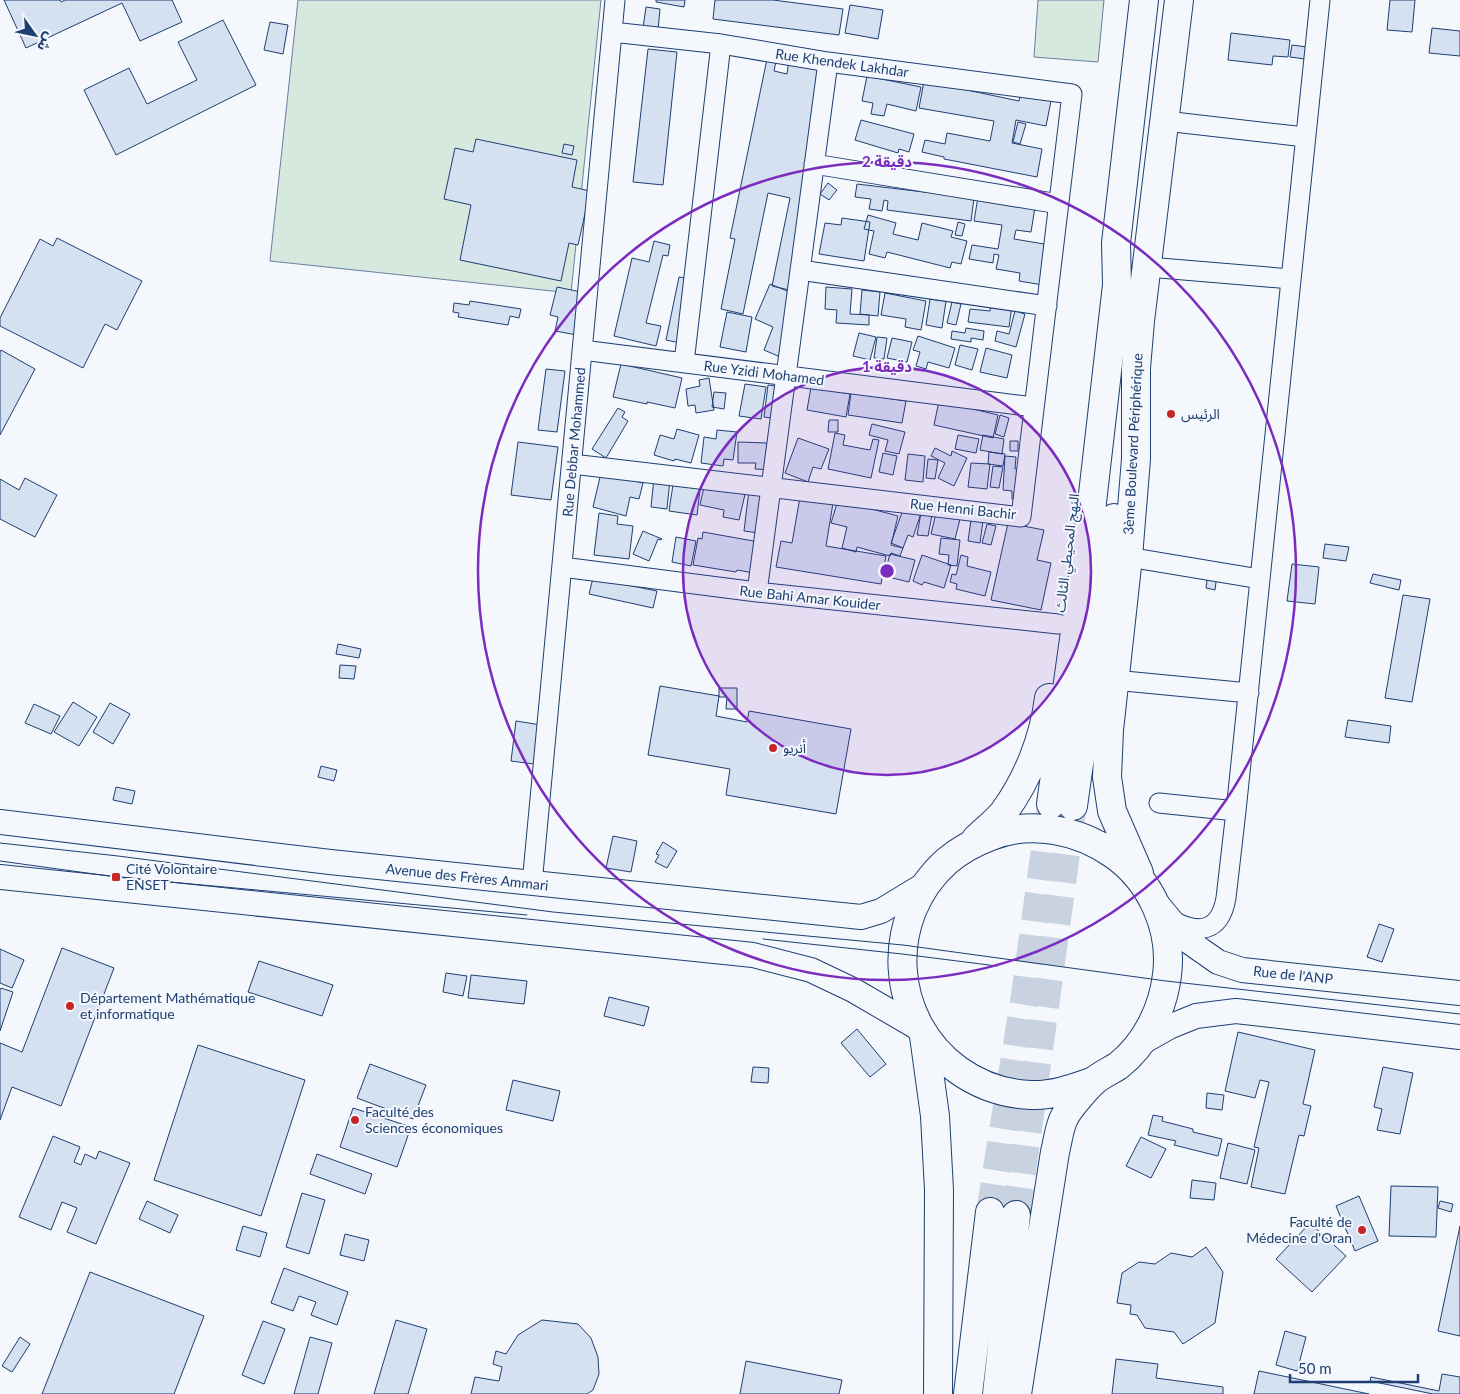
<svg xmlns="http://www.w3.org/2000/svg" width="1460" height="1394" font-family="Lato,'Noto Sans Arabic',sans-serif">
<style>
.green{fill:#d7e8df;stroke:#687fa3}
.building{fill:#d5e0f0;stroke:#1d3f73}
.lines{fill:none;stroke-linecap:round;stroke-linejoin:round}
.highway-tunnel{stroke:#c9d2e0;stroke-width:28;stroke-dasharray:28 14;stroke-linecap:butt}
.minor-casing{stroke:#1d3f73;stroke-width:21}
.major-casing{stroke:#1d3f73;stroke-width:26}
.highway-casing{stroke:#1d3f73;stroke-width:30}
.minor{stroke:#f4f7fb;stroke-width:19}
.major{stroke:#f4f7fb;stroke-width:24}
.highway{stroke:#f4f7fb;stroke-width:28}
.tram{stroke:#1d3f73;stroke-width:1}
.ring{fill:none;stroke:#7b2cbf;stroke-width:2.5}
.poi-dot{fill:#c62828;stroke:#f4f7fb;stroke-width:2}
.labels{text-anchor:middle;stroke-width:4;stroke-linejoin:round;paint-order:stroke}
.street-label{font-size:14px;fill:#1d3f73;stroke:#f4f7fb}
.poi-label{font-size:14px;fill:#1d3f73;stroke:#f4f7fb;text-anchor:start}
.centre{fill:#7b2cbf;stroke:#f4f7fb;stroke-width:2.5}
.ring-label{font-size:15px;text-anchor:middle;font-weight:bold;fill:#7b2cbf;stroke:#f4f7fb;stroke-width:4;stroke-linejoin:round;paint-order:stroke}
</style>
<rect width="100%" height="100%" fill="#f4f7fb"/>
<path class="green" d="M298,0H601L571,293L270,261Z
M1038,0H1104L1098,62L1034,57Z"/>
<path class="building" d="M4,0H60L61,2L65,0H172L182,22L140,41L122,3L26,48Z
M656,0H685L684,7L656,2Z
M715,0H773L843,9L839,35L713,19Z
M1390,0H1415L1412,32L1387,30Z
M850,5L883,10L878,39L845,33Z
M646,7L660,9L658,30L643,28Z
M223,20L256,85L116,155L84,90L129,68L147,104L197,80L178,42Z
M270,22L288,25L283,54L264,50Z
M1432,28L1460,31V56L1429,53Z
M1231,33L1290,40L1288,57L1273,56L1272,65L1228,60Z
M1292,45L1307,47L1305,59L1290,57Z
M648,49L677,52L663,185L633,182Z
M767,59L776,61L774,71L787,74L789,60L835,69L789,290L772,286L790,198L768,193L743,314L721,309L735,239L730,238Z
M867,76L921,87L916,111L887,104L884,116L871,114L873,103L862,101Z
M924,81L1019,101L1021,90L1052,96L1046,126L1016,120L1012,143L1042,149L1037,177L944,159V157L922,152L925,140L945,144L947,133L990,141L994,121L919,108Z
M861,120L914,134L909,152L899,149L898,153L855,140Z
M1018,122L1026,124L1020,144L1013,142Z
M476,139L577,160L572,187L590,191L578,245L569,243L561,281L460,260L471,205L444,199L455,148L473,152Z
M564,144L574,146L572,155L562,153Z
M828,183L837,190L829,200L820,194Z
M857,184L974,198L971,221L887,210L888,201L884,200L882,211L869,209L871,199L855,197Z
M978,197L1035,207L1031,232L1016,230L1014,239L1062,247L1055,287L1019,281L1020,273L996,269L999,255L994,254L993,263L969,259L972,245L998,249L1002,225L974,221Z
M868,215L896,223L893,234L918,240L922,223L953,231L951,237L967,241L961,264L952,262L950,268L887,252L885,258L869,254L874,231L864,229Z
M842,218L870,222L864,261L819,254L825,223L841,225Z
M958,222L965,224L962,236L955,235Z
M57,238L142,281L117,330L105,324L83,368L0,326V318L40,239L53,246Z
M654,241L670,245L668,256L663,255L646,323L661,326L656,346L614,336L632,258L649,262Z
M679,277L703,281L690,345L666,340Z
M770,284L802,297L785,359L764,350L773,327L755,319Z
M557,287L586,293L577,335L555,331L558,317L550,315Z
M826,287L852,289L850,314L869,315V325L836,323L837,310L825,309Z
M862,290L880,292L878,316L860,314Z
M885,293L926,301L921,330L905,327L906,319L881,315Z
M930,299L946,301L942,328L926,325Z
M470,301L521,309L519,318L510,316L508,325L458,317L459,313L453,312L454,303L469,305Z
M952,302L961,304L956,325L947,323Z
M991,303L1012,306L1009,327L968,322L970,309L990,311Z
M1015,311L1025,314L1016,347L995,341L997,331L1009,334Z
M727,312L752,317L746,352L720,347Z
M966,328L984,331L983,340L971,338V342L951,339L952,331L965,333Z
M859,333L876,337L870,360L853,356Z
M918,336L955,348L949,368L928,362L926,369L916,366L920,352L913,350Z
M877,337L887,338L884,359L874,358Z
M892,338L912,342L907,362L887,358Z
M960,345L978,349L972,370L955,365Z
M986,348L1012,355L1007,378L980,372Z
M1,350L35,369L0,435V352Z
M621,364L682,378L675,408L647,402V404L613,397Z
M546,369L565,371L557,432L538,430Z
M709,378L714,410L696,413L695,405L688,406L686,389L700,386L699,380Z
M745,384L766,387L761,419L739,416Z
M768,385L783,387L779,419L764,417Z
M811,387L850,394L846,417L807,410Z
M714,392L726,393L724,409L712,407Z
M851,393L906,401L902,423L848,415Z
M939,401L998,415L993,438L934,425Z
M618,408L625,412L622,417L628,421L606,458L592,449Z
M1000,415L1009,418L1004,437L995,434Z
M829,420H838V432H828Z
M872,424L905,432L899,454L885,451L888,440L869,435Z
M677,429L699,435L691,463L675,459L674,461L654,455L660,435L674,439Z
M717,430L737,432L733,460L724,459L723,466L701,463L704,437L716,439Z
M835,433L845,435L843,445L870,450L873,439L879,440L871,478L828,469Z
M958,435L979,439L976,453L955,449Z
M983,435L1004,439L1002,454L980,450Z
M798,438L829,449L821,469L813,467L808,482L785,473Z
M1010,441H1018V451H1010Z
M518,442L558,447L551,500L511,495Z
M738,442L767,443L766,454L773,470L755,469L756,463H738Z
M935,448L951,456L952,451L967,458L954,486L938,478L945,463L931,456Z
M989,452L1005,454L1003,466L988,464Z
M883,453L897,456L893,475L879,472Z
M908,454L925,456L923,482L905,480Z
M1005,456L1016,457L1015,469L1034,470L1032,500L1012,499V491L1003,490Z
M928,459L938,460L935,479L926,478Z
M971,463L990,464L987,489L968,487Z
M993,466L1003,467L999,488L990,487Z
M601,473L643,483L639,499L630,497L626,516L593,507Z
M25,478L57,495L35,537L0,519V479L19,490Z
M654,478L670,479L667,509L651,507Z
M674,478L701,482L697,515L669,511Z
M705,482L746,490L739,520L723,517L724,510L700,505Z
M749,490L772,493L767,534L744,531Z
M800,497L833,503L826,546L886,556L881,584L776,567L781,541L792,543Z
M838,500L898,516L891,545L903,548L900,556L891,553L890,556L857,547L856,552L842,548L847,527L831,523Z
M904,507L921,513L913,537L908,535L903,548L891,543Z
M599,513L618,516L617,524L633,526L629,559L594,555Z
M921,513L932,515L928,536L917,535Z
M936,513L960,519L955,539L931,534Z
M971,520L983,521L980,543L968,541Z
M1008,523L1044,530L1037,560L1051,563L1041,610L991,600Z
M987,524L996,526L991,545L982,543Z
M643,531L662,539L661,540L658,539L649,561L633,554Z
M703,532L759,542L754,573L737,570L736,572L693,565L698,538L702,539Z
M676,537L696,541L691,566L672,562Z
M941,538L960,540L957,566L948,565L949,555L939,554Z
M1325,544L1349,547L1346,561L1323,558Z
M890,554L915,560L909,582L884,576Z
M922,555L951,565L944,588L924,582L922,585L913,581Z
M961,555L968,557L967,566L991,572L985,596L956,589L957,584L950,582L952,574L956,575Z
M1292,564L1319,567L1315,604L1287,601Z
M1208,572L1217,574L1215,590L1206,588Z
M1373,574L1401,580L1399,590L1370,583Z
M593,578L657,591L653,608L589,594Z
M1403,595L1430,599L1412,702L1385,698Z
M338,644L361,649L359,658L336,654Z
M340,665L356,666L354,679L339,678Z
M660,686L719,696L716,716L747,722L749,711L851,729L836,814L726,795L730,769L648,755Z
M719,688H737V709H726L727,697H719Z
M73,702L97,717L79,746L54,732Z
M110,703L130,714L113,744L93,732Z
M34,704L60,716L51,734L25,723Z
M1348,720L1391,726L1389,743L1345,737Z
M516,721L541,725L534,764L511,761Z
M321,766L337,770L334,781L318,777Z
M116,787L135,791L132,804L113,800Z
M613,836L637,841L631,872L606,868Z
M663,842L677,851L667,868L655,862L659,855L656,854Z
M1379,924L1394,929L1382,962L1367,957Z
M62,948L114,968L61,1106L12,1087L0,1120V1043L22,1052Z
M0,949L24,960L12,988L0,983Z
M259,961L333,985L322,1016L248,992Z
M446,973L467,976L463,996L443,992Z
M471,975L527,981L524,1004L468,998Z
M1,988L13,992L0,1031V990Z
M609,997L649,1007L644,1026L604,1016Z
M857,1029L886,1064L870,1077L841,1043Z
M1238,1032L1315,1050L1303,1104L1311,1106L1304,1136L1299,1135L1285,1194L1251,1187L1259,1148L1254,1147L1269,1082L1260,1080L1255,1098L1225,1091Z
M198,1045L305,1080L261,1216L154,1180Z
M370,1064L426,1085L413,1119L357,1098Z
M753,1067L769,1068L768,1083L751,1082Z
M1383,1067L1413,1073L1400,1134L1377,1130L1382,1109L1374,1107Z
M513,1080L560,1091L553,1121L506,1110Z
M1207,1093L1224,1095L1222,1110L1206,1108Z
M353,1108L411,1127L397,1167L340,1147Z
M1153,1115L1163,1117L1162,1121L1193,1129V1132L1222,1139L1218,1156L1174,1145L1176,1141L1148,1135Z
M53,1136L80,1147L74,1162L81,1165L85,1154L96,1159L99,1151L130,1163L96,1244L67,1232L77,1208L62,1202L51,1230L19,1217Z
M1141,1137L1166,1149L1151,1178L1126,1166Z
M1228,1143L1255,1150L1247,1184L1220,1178Z
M317,1154L372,1174L365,1194L310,1174Z
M1192,1180L1216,1183L1214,1200L1190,1198Z
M1391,1186L1438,1187L1436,1237L1389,1236Z
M302,1193L325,1200L309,1254L286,1247Z
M1359,1196L1378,1241L1355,1251L1336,1206Z
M147,1201L178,1215L170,1233L139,1219Z
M1440,1201L1453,1204L1451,1212L1438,1208Z
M1310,1223L1346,1256L1312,1292L1276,1259Z
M243,1226L267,1233L260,1257L236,1250Z
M1460,1226V1336L1438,1331Z
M345,1234L369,1240L364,1261L340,1255Z
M1206,1247L1223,1272L1215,1323L1183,1344L1174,1332L1145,1328L1137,1315L1130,1314L1131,1305L1117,1303L1122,1273L1139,1262L1155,1264L1171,1253L1192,1257Z
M284,1268L348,1292L337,1325L311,1315L316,1302L299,1296L293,1311L271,1303Z
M90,1272L204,1316L174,1394H42Z
M396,1320L427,1329L408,1394H374Z
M542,1320L578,1324L591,1338L598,1357L599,1374L593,1390L587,1394H471L475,1377L499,1381L502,1367L493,1364L496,1351L506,1354L518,1335Z
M263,1321L285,1329L264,1384L242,1375Z
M1285,1331L1306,1337L1297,1371L1276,1365Z
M20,1337L30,1344L12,1372L2,1366Z
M310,1337L332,1343L318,1394H294Z
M1116,1359L1158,1364L1156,1378L1223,1387V1394H1112Z
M746,1361L842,1380L839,1394H740Z
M1259,1371L1369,1394H1254Z
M1442,1374L1460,1377V1394H1433L1370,1381L1371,1377L1439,1391Z"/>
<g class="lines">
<path class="highway-tunnel" d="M990,1212L1025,995L1051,806
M1016,1215L1072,811"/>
<g class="minor-casing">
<path id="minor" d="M1165,121L1305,137
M814,164L1059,204
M1148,267L1291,279
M800,270L1047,306
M582,350L1034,407
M684,363L721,44
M572,464L1021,517L1072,94L828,62L721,44L612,32
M1128,557L1260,579
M562,567L757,592L1058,624
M757,592L828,62
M1114,680L1249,693
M1159,803L1236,811
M532,884L615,0
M1171,920C1199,935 1220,932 1226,898L1236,811L1320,0"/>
</g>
<g class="major-casing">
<path id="major" d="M0,822L330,862L861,917L881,911L927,883
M0,877L753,955L811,970L853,990L920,1029
M1158,905L1188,941L1218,962L1242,970L1460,993
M1139,1044L1169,1027L1196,1016L1236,1011L1460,1037"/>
</g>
<g class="highway-casing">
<path id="highway" d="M1051,804L1087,546L1117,285L1116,243L1144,0
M1073,806L1114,518
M976,839C985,830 996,822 1004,812C1028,779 1044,738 1049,698
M1139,873L1112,811L1107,777L1109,730L1128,557L1136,459V368L1140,321L1179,0
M924,1036L935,1116L939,1190L938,1394
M968,1394L990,1212
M997,1394L1016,1215
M1017,1394L1055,1152C1058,1141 1059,1126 1065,1116C1069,1108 1087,1087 1094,1081C1101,1075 1110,1071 1118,1066C1146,1044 1163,1009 1167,975C1173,929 1151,880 1113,854C1078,830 1031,820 991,836C975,842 960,850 947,861C883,918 889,1020 958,1070C979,1085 1005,1094 1031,1095C1053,1096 1074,1088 1094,1081"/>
</g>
<use href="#minor" class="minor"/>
<use href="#major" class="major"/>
<use href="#highway" class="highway"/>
<path class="tram" d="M0,843L118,856L553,912L903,945L1166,981L1460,1014
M0,861L116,877L527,915
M763,939L902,954L997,966"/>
</g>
<circle cx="887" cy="571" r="204" fill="#7b2cbf" fill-opacity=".12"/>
<g class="ring">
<circle cx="887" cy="571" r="204"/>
<circle cx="887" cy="571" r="409"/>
</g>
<g class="poi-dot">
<circle cx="1171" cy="414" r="5"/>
<circle cx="773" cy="748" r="5"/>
<rect x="111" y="872" width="10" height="10" rx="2.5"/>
<circle cx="70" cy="1006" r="5"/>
<circle cx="355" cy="1120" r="5"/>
<circle cx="1362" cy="1230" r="5"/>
</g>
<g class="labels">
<g class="street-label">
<text transform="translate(842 63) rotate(8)" y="5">Rue Khendek Lakhdar</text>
<text transform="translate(764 373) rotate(7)" y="5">Rue Yzidi Mohamed</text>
<text transform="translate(574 442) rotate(-85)" y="5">Rue Debbar Mohammed</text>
<text transform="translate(1133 444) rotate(-87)" y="5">3ème Boulevard Périphérique</text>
<text transform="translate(963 509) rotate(6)" y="5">Rue Henni Bachir</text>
<text transform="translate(1067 553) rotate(-83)" y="5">النهج المحيطي الثالث</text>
<text transform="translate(810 598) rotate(6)" y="5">Rue Bahi Amar Kouider</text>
<text transform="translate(467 877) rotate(6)" y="5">Avenue des Frères Ammari</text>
<text transform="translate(1293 975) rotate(6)" y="5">Rue de l'ANP</text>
</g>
<g class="poi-label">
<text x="1181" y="419">الرئيس</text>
<text x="783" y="753">أنريو</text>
<text x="126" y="874">Cité Volontaire<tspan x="126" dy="16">ENSET</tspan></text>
<text x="80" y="1003">Département Mathématique<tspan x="80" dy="16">et informatique</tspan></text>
<text x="365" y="1117">Faculté des<tspan x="365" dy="16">Sciences économiques</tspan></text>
<text x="1352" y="1227" text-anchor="end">Faculté de<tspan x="1352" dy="16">Médecine d'Oran</tspan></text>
</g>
</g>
<circle cx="887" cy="571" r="8" class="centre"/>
<g class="ring-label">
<text x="887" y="167">2 دقيقة</text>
<text x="887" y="372">1 دقيقة</text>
</g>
<g transform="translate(35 35) rotate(123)" stroke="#f4f7fb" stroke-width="4" paint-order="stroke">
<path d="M0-4L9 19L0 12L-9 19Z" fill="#1d3f73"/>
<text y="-8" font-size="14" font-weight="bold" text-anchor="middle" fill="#1d3f73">ش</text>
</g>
<path d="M1290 1374v8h128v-8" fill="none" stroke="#1d3f73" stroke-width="2.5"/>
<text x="1298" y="1374" font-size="15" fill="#1d3f73" stroke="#f4f7fb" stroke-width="4" paint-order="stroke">50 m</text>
</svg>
